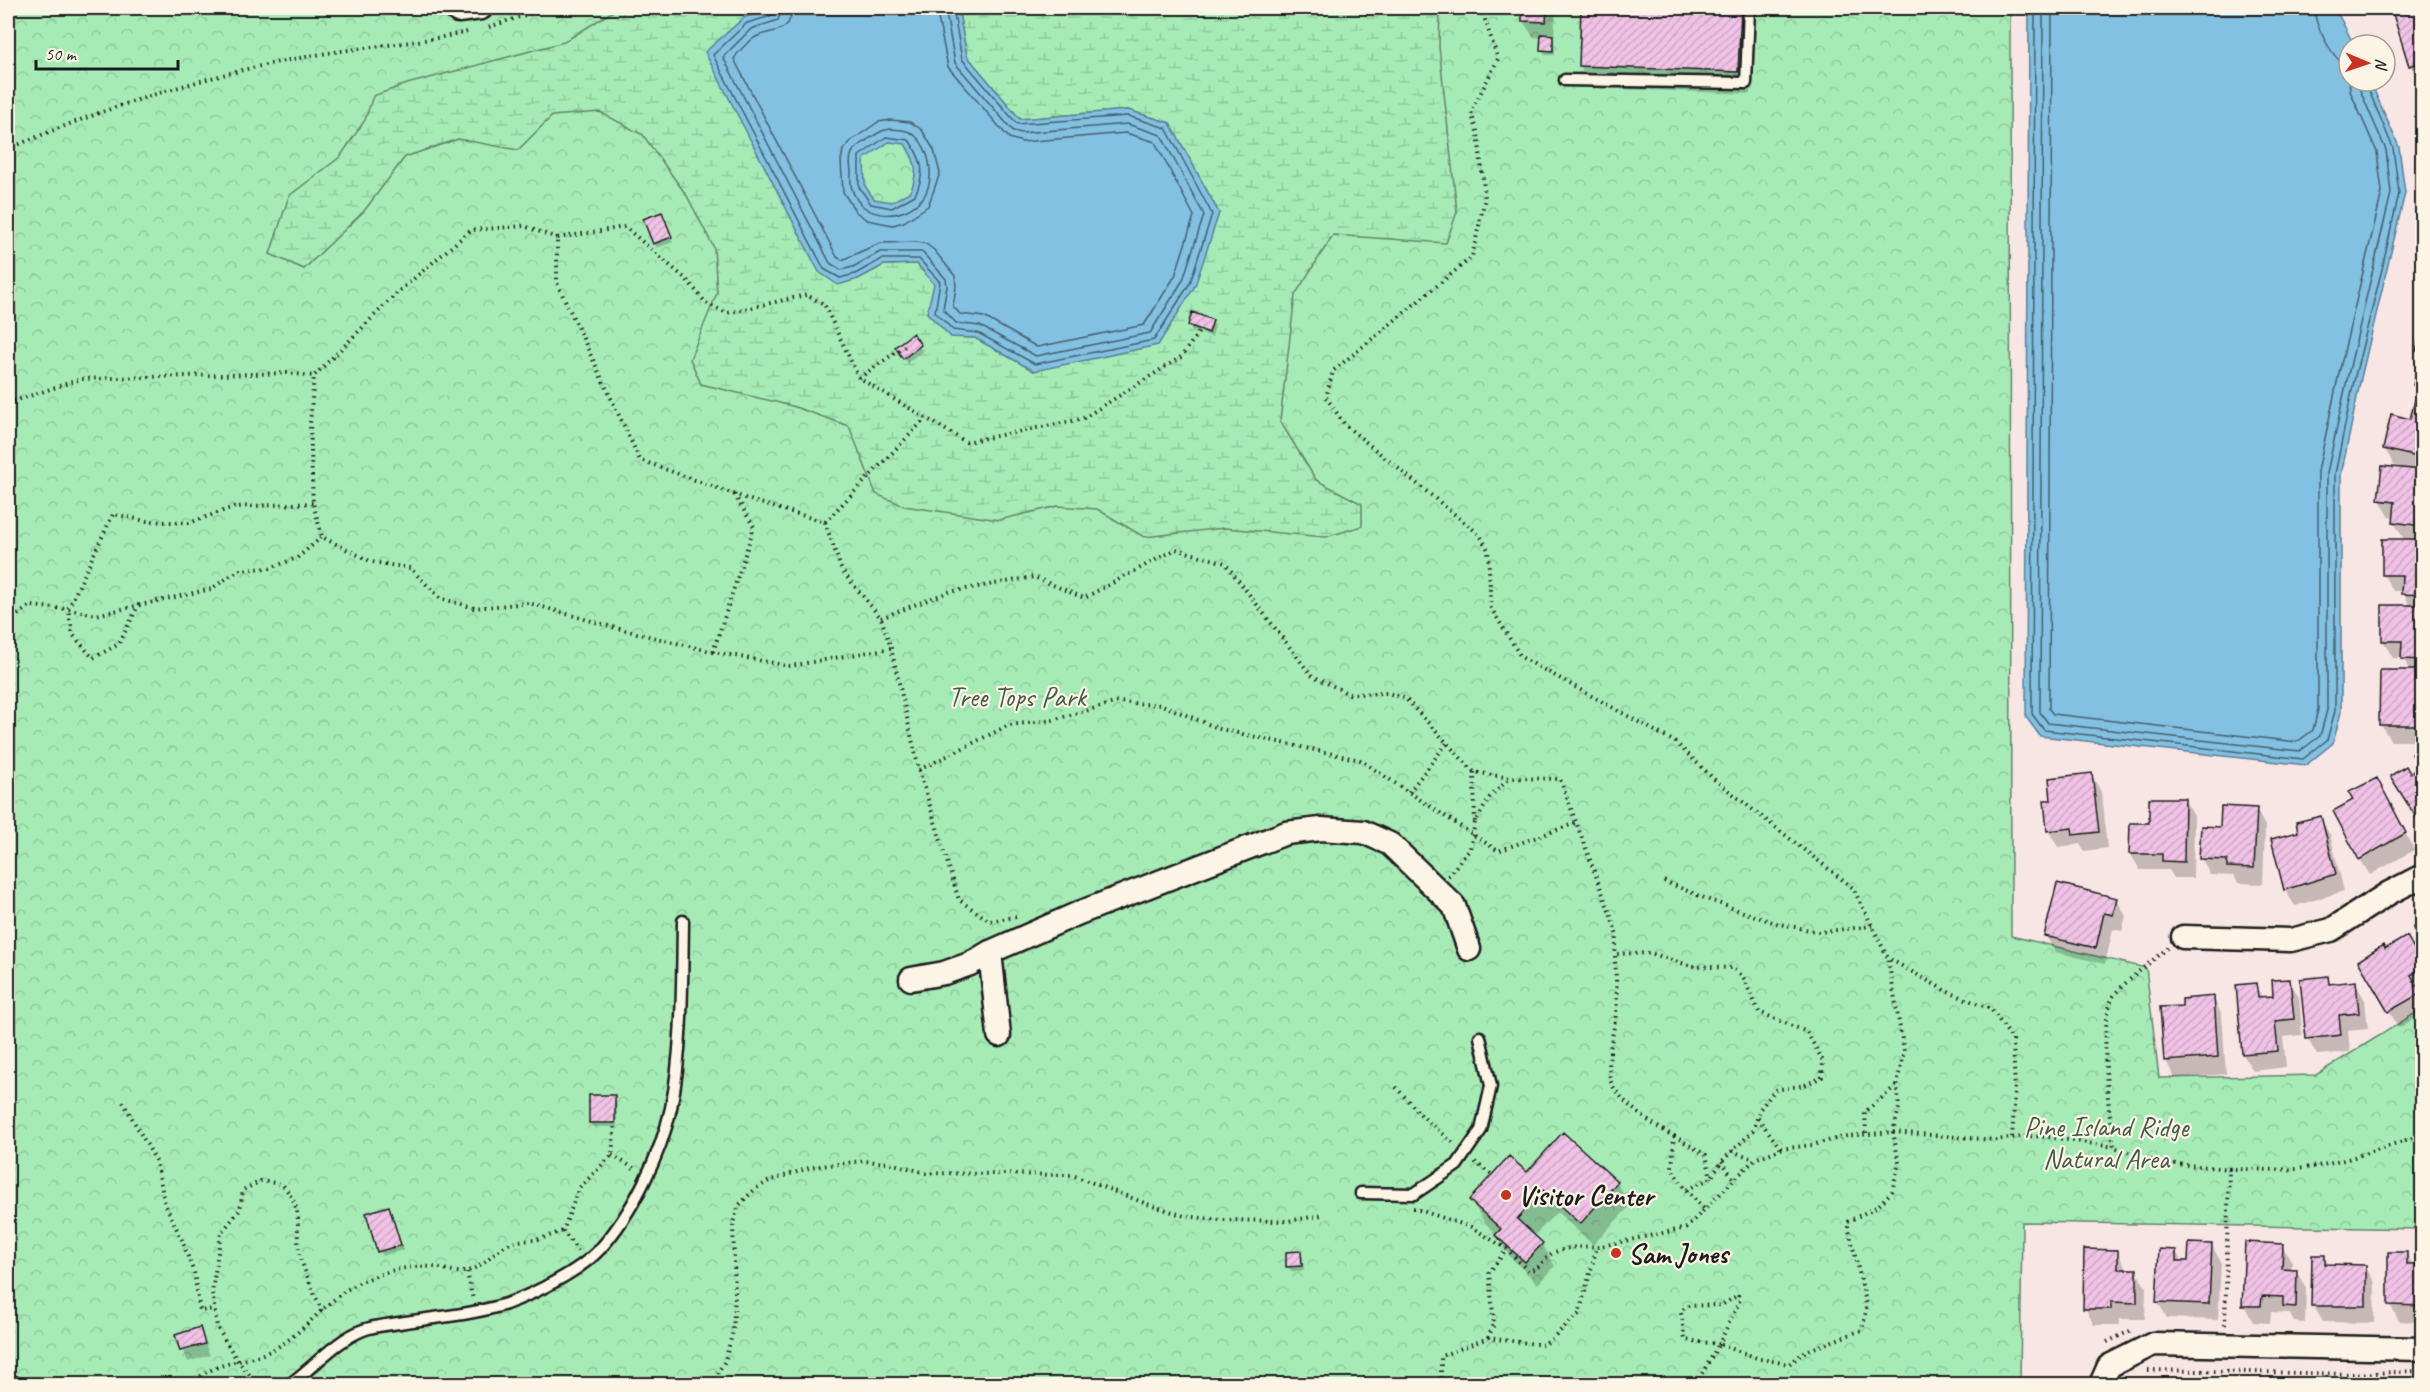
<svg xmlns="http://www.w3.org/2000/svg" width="2430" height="1392" font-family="Caveat,sans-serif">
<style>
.forest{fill:url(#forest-crowns);stroke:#618469;stroke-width:1.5}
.wetland{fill:url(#wetland-marsh);stroke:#618469;stroke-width:1.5}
.water{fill:#83c1e3;stroke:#5a7f93;stroke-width:1.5;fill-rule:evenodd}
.shadow{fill:#0003}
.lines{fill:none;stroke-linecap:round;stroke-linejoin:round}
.shore{stroke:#455e6c;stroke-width:1.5}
.building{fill:url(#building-hatch);stroke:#1c1c1c;stroke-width:1.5}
.service-casing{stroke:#1c1c1c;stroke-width:15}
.minor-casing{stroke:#1c1c1c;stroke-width:27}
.path{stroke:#1c1c1c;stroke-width:4;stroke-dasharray:1.5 4.5;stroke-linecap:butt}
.service{stroke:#fcf5e5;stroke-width:10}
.minor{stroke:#fcf5e5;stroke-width:22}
.poi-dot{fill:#c8321e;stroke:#fcf5e5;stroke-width:2}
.labels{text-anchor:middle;stroke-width:4.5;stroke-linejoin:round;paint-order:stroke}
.park-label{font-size:28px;fill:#455a4a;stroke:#fcf5e5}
.poi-label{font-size:28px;font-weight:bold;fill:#1c1c1c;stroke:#fcf5e5;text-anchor:start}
</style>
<defs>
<pattern id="forest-crowns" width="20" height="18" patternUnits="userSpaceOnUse" patternTransform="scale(1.5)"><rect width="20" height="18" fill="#a6ebb6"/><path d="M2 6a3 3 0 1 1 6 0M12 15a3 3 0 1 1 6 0" fill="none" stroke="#8ec99c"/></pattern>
<pattern id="wetland-marsh" width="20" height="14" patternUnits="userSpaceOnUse" patternTransform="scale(1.5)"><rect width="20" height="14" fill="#a6ebb6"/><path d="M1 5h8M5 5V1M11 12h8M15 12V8" fill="none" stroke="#8ec99c"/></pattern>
<pattern id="building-hatch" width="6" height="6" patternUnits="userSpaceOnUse" patternTransform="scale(1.5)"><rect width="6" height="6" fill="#f0c2e5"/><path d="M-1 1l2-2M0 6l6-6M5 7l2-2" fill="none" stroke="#cda6c4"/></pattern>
</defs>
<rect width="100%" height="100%" fill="#f8e6e5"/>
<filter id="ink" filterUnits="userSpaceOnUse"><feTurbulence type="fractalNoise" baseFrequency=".0167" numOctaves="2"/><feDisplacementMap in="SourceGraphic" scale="12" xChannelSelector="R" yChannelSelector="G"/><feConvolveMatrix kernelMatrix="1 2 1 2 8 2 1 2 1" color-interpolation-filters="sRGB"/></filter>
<g filter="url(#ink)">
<path class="forest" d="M8,8H2010L2011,936L2146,968L2159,1078L2316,1075L2422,1009V1229L2022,1222L2020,1384H8Z"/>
<path class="wetland" d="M618,8H779L745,17L858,279L884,265L917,264L934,284L951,337L975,338L1034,371L1219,213L1170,123L1128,110L1020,119L967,56L958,8H1440L1439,47L1457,212L1446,243L1333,235L1295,295L1280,421L1316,480L1362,504V526L1326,537L1224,528L1144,537L1097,509L1058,506L999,520L904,506L876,494L849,426L792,406L701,384L690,359L717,293L714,248L687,196L643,135L600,112L552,116L518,150L458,139L405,157L364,211L304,269L270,254L289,196L340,157L365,120L373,96L407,84L564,42Z"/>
<path class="water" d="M779,8H958L967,56L1020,119L1128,110L1170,123L1219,213L1195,286L1158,345L1034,371L975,338L951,337L927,313L934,284L917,264L884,265L858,279L838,285L819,272L705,52L745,17ZM889,142L905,144C917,164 918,170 911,191L892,202L874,199L865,186L864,159Z
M2029,8H2335L2354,45H2349V81H2370L2399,147L2405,193L2361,378L2341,475V712L2333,743L2306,765L2040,736L2026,717Z"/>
<path class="shadow" d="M1524,8H1556L1554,38L1555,55H1545L1542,50V38L1533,37L1523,21Z
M1582,8H1742L1753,26L1750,94L1593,88L1580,66Z
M2409,8H2422V86L2410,65Z
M662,213L673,242L657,248L654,243Z
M1212,321L1215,326L1212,337L1192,330L1189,325Z
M2422,332V399L2414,385L2422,359L2417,350Z
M912,335L922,351L907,363L900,352Z
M2416,402L2422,403V741H2391L2381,725L2410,671L2403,658H2393L2383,641L2410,607L2403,591H2393L2383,574L2405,541L2394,522L2395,517L2389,516L2380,500L2403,468L2394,465L2385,449L2411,421Z
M2422,749V827L2401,793L2410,776L2422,768L2414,755Z
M2092,775L2101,792L2107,848L2084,851L2080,844L2058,847L2048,830L2053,801Z
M2386,796L2414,850L2370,875L2360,859Z
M2184,799L2194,816L2193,878H2174L2169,870H2140L2130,853L2150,825Z
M2256,809L2265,826L2263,884L2238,883L2234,876L2210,875L2201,858L2222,828Z
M2320,818L2330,835L2344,891L2295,906L2285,890L2273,840L2300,833Z
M2116,899L2126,916L2122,931L2113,929L2105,964L2055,952L2046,936Z
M2406,938L2422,966V990L2419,992L2422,998V1014L2399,1028L2360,961L2385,951Z
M2327,978L2332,986L2355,983L2365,1000L2368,1029L2348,1031L2350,1052L2317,1055L2307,1038Z
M2289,980L2299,997L2302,1035L2283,1037L2286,1067L2253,1071L2243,1054L2255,985L2263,998L2275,997Z
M2213,998L2222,1015L2226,1074L2175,1078L2166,1061L2184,1007Z
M614,1097L617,1102V1127H593L590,1122Z
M1527,1174L1617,1183L1630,1206L1593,1245L1557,1212L1534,1236L1542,1244L1555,1266L1538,1284L1510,1257L1497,1235L1484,1222L1471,1200Z
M389,1208L403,1250L382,1256L368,1214Z
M2282,1245L2292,1262L2291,1271H2296L2306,1288L2305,1323L2294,1322L2289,1313L2271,1312L2270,1323L2253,1322L2244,1305Z
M2212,1246L2221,1262L2218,1320L2167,1318L2158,1302L2176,1251L2182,1263H2190Z
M2420,1248H2422V1322L2399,1321L2390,1305L2406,1254L2413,1265H2420Z
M2117,1251L2127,1270L2136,1271L2146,1287L2145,1319H2119L2120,1325H2094L2085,1308Z
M1300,1252L1303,1257L1304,1271H1291L1288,1267Z
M2324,1257L2329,1266H2365L2375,1283L2374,1323L2323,1322L2313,1305Z
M199,1329L210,1355L188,1362L177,1336Z"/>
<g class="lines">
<path class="shore" d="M775,8L771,16L747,23L713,55L824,269L840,278L855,274L882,259H919L940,282L935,312L953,330L978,333L1035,364L1154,340L1190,283L1212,214L1166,128L1128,116L1017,124L962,59L953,8
M783,8L778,20L751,29L723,57L830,263L841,270L853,267L880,252H922L946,279L947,286L943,309L956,323L980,326L1036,356L1150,333L1183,280L1204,215L1161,135L1127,124L1022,133L1013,131L955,63L945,8
M792,8C791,36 771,28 754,38C747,43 738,52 734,59L837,257L842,260L880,243L917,242L926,244L934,250L955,276L956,287L953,306L960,314L984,317L1037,347L1144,325L1175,276L1194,216L1155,142L1126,133L1022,142L1009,138L948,67L936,8
M2035,8L2032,714L2044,730L2303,759L2327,740L2335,711V474L2355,376L2382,269L2399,193L2393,148L2365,81
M2043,8L2040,712L2048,723L2300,751L2320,736L2327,710V473L2348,375L2391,193L2386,150L2359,88L2358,81
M2052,8L2049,709L2053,714L2297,742L2313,730L2318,709V471L2339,373L2382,192L2377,152L2350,91L2349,79
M2314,8C2314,24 2333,61 2349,67
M891,120L910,122L922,130L934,150L940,173L928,206L904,222L893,225L867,220L856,212L843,192L841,161L843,150L851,141L878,122Z
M891,129C898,130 907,129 913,134C931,147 937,185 920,201C900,221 861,220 852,189C850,184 851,177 851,171C850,165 849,158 852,153C856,146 864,142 870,138C877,134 882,129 891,129Z
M886,137L909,140C923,161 926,172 915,195L892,208L871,204L859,187V156Z"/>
</g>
<path class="building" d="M1522,8H1547L1546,22L1522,21Z
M1581,8H1741L1738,72L1579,66Z
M2413,8H2422V62L2409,66L2393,14Z
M1541,34L1553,35V51L1540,50Z
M2422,74V90L2417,76Z
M662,212L672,237L653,244L643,219Z
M1192,312L1213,320L1209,333L1188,325Z
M2421,330H2422V388L2413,385L2422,352L2416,351Z
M913,333L921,345L903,359L895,347Z
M2415,400L2422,402V458L2383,449L2391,414L2410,419Z
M2382,466L2422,470V526L2393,522L2395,502L2378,500Z
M2382,539H2422V595L2401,594L2402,575H2382Z
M2382,605H2422V660L2401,659L2402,641H2382Z
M2380,670H2422V725H2379Z
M2422,748V820L2419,822L2390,776L2406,766L2410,773L2420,767L2412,754Z
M2092,773L2099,832L2073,835L2072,828L2047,831L2044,800H2051L2049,778Z
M2377,778L2406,833L2359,860L2333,811L2353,800L2349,792Z
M2149,798H2185L2184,862L2162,861V854H2129L2130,823H2149Z
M2221,806L2257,808L2254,868L2227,867V860L2199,859L2201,826L2220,827Z
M2321,816L2336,874L2284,890L2271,839L2298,832L2296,822Z
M2057,883L2117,898L2113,915L2104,913L2096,948L2044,936Z
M2422,921V943L2413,927Z
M2407,936L2422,963V968L2411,975L2421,993L2388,1012L2358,961L2383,945L2385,949Z
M2328,976L2329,984L2356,981L2359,1013L2339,1015L2341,1035L2306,1039L2300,979Z
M2290,979L2294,1019L2275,1021L2278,1051L2242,1054L2236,985L2256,983L2258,997L2273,996L2272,980Z
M2214,996L2218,1057L2164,1061L2160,1007L2182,1006V999Z
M589,1095H615V1123H589Z
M1563,1132L1618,1182L1580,1224L1543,1190L1517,1219L1543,1243L1525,1262L1495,1235L1501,1229L1469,1200L1509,1156L1527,1172Z
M389,1206L401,1245L377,1252L366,1213Z
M2245,1242L2283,1244L2282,1269L2297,1270L2296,1307L2283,1306V1297L2262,1296L2261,1306H2242Z
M2189,1243L2212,1244L2209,1304L2156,1302L2159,1249L2176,1250V1261H2188Z
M2419,1246H2422V1306L2388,1305V1252H2407V1264H2419Z
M2084,1249L2118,1250V1269H2137V1303L2111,1302V1309H2083Z
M1301,1251L1302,1266L1286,1267V1252Z
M2312,1255H2325V1264L2366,1265V1306H2311Z
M200,1327L205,1344L180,1351L175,1335Z"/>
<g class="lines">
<g class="service-casing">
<path id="service" d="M1565,80L1746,83L1749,8
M1361,1193L1414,1194L1457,1165L1481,1130L1491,1086L1480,1037
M8,1379L18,1384
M290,1384C314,1367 335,1341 363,1330C374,1326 387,1325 399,1323C435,1317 472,1315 506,1304C534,1294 580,1271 600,1249C632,1214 661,1154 671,1108C683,1049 682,982 683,921"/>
</g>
<g class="minor-casing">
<path id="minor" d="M458,11L481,8
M2183,937L2291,940L2331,930L2389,893L2422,876
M990,952L999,1035
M911,979L944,973L970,964L990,952L1079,913L1286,833L1321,829L1363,832L1390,844L1454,906L1469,949
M2101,1384L2109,1366L2153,1344L2422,1349"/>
</g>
<path class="path" d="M1481,8L1498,59L1471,112L1478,134L1485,198L1472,257L1333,371L1326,397L1345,425L1480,535L1488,550L1491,608L1521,657L1675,742L1715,780L1853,888L1888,958L1946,991L1991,1009L2013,1040L2015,1092L2012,1138
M489,27L547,8
M8,149C108,106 214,72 322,54C370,46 420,43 467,32
M557,238L524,226L471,230L398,292L314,376L310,423L313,503L322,537L372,562L410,568L440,598L474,608L529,603L616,628L713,652L790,666L891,648
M859,378L908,344
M8,403L81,379L287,373L314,376
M825,522L926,418
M139,604L119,644L93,658L73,635L68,609L113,514L146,521L189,523L234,507L313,503
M881,618L948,592L1034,577L1084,598L1176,549L1225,563L1311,675L1349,694L1387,693L1405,698L1474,772L1511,778L1560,779L1612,919L1617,936L1615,954L1650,953L1691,966L1732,968L1743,977L1759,1012L1807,1032L1823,1061L1822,1077L1805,1085L1775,1090L1760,1109L1753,1131L1722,1161L1711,1178L1686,1190L1672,1169L1674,1136C1656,1128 1613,1098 1610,1078C1607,1057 1613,1035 1616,1014C1618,994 1615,973 1615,954
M8,622L30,606L68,609L96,615L211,589L239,570L270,568L297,558L322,537
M713,652L754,527L734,494
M919,770L1009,725L1052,720L1118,702L1162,705L1220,729L1360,760L1498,851L1576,823
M1474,772L1475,823
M1409,792L1447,743
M1448,876L1470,849L1475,823L1490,797L1510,778
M1664,881L1709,900L1775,923L1820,932L1872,926
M1016,917L990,921L959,900L919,770L891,648L881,618L842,571L825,522L753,501L640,460L557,283V238L625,227L687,280L706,303L727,313L806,295L824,304L859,378L966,442L1082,419L1181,357L1201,329
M2168,948C2158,956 2118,987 2113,997C2098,1024 2109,1115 2114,1147L2157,1162L2229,1169L2225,1327
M1396,1087L1421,1115L1456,1145
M123,1102L156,1161L165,1204L182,1240L194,1273L200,1311L214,1309
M1758,1118L1781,1149
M1866,1133L1865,1112L1897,1085
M1674,1136L1706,1155L1711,1178
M1732,1151L1754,1159
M612,1155L635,1169
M1722,1161L1734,1180
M1475,1162L1492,1175
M2229,1169C2258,1169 2288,1172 2317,1166C2353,1160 2388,1145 2422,1135
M1686,1190L1704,1209
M1413,1208L1471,1227L1507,1249L1528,1271C1543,1267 1540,1263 1550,1255C1558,1248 1587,1245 1597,1247L1686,1228L1755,1159L1781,1149L1812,1145L1847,1136L1893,1132L1996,1140L2025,1136L2048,1137L2114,1147
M578,1251L563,1231L579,1188L612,1155L615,1123
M467,1272L473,1300
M1738,1295L1740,1300L1719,1344L1685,1340L1681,1313L1686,1306L1722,1305Z
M1488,1338L1494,1324L1489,1273L1507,1249
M2107,1342L2130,1331
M2148,1370L2353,1374L2419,1371
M191,1384C216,1359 247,1364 274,1349C306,1332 330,1295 361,1282C383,1272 407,1265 432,1267C444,1267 456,1275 468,1271C486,1265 496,1247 514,1242C520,1240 527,1241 533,1240C543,1239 553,1234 563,1231
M257,1384L237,1360L217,1327L212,1292L221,1233L240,1210L243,1190L261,1181L282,1184C305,1212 295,1219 299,1250C301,1266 316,1296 322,1312
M711,1384L725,1361L733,1331L735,1295L733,1223L739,1205L755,1189L769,1181L812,1167L863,1161L890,1163L926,1173L1072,1175L1150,1205L1185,1216L1220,1220L1288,1221L1323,1215
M1441,1384V1356L1488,1338L1544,1345L1579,1314L1597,1247
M1696,1384L1719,1344L1760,1359L1789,1364L1806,1351L1862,1330L1867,1306L1847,1222L1878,1206L1892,1191L1899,1163L1893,1132L1899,1108L1897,1084L1904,1051L1888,959"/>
<use href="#service" class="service"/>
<use href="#minor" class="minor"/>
</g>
</g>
<g class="poi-dot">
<circle cx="1506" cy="1195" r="6"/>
<circle cx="1616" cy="1253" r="6"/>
</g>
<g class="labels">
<g class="park-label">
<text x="1017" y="706">Tree Tops Park</text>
<text x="2106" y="1136">Pine Island Ridge<tspan x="2106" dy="32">Natural Area</tspan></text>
</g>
<g class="poi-label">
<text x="1518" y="1205">Visitor Center</text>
<text x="1628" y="1263">Sam Jones</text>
</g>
</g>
<rect width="2430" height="1392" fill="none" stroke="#fcf5e5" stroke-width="30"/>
<rect x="15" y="15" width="2400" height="1362" fill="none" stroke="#1c1c1c" stroke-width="2" filter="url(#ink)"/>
<g transform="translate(2367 63) rotate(92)"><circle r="28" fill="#fcf5e5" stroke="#a29e95" stroke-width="1.5"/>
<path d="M0-4.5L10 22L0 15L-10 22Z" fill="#c8321e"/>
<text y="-9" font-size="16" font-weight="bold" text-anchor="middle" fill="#1c1c1c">N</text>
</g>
<path d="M36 60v9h142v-9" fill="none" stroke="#1c1c1c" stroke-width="3"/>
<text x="45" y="60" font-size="18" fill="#1c1c1c" stroke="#fcf5e5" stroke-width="4.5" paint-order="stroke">50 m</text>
</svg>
